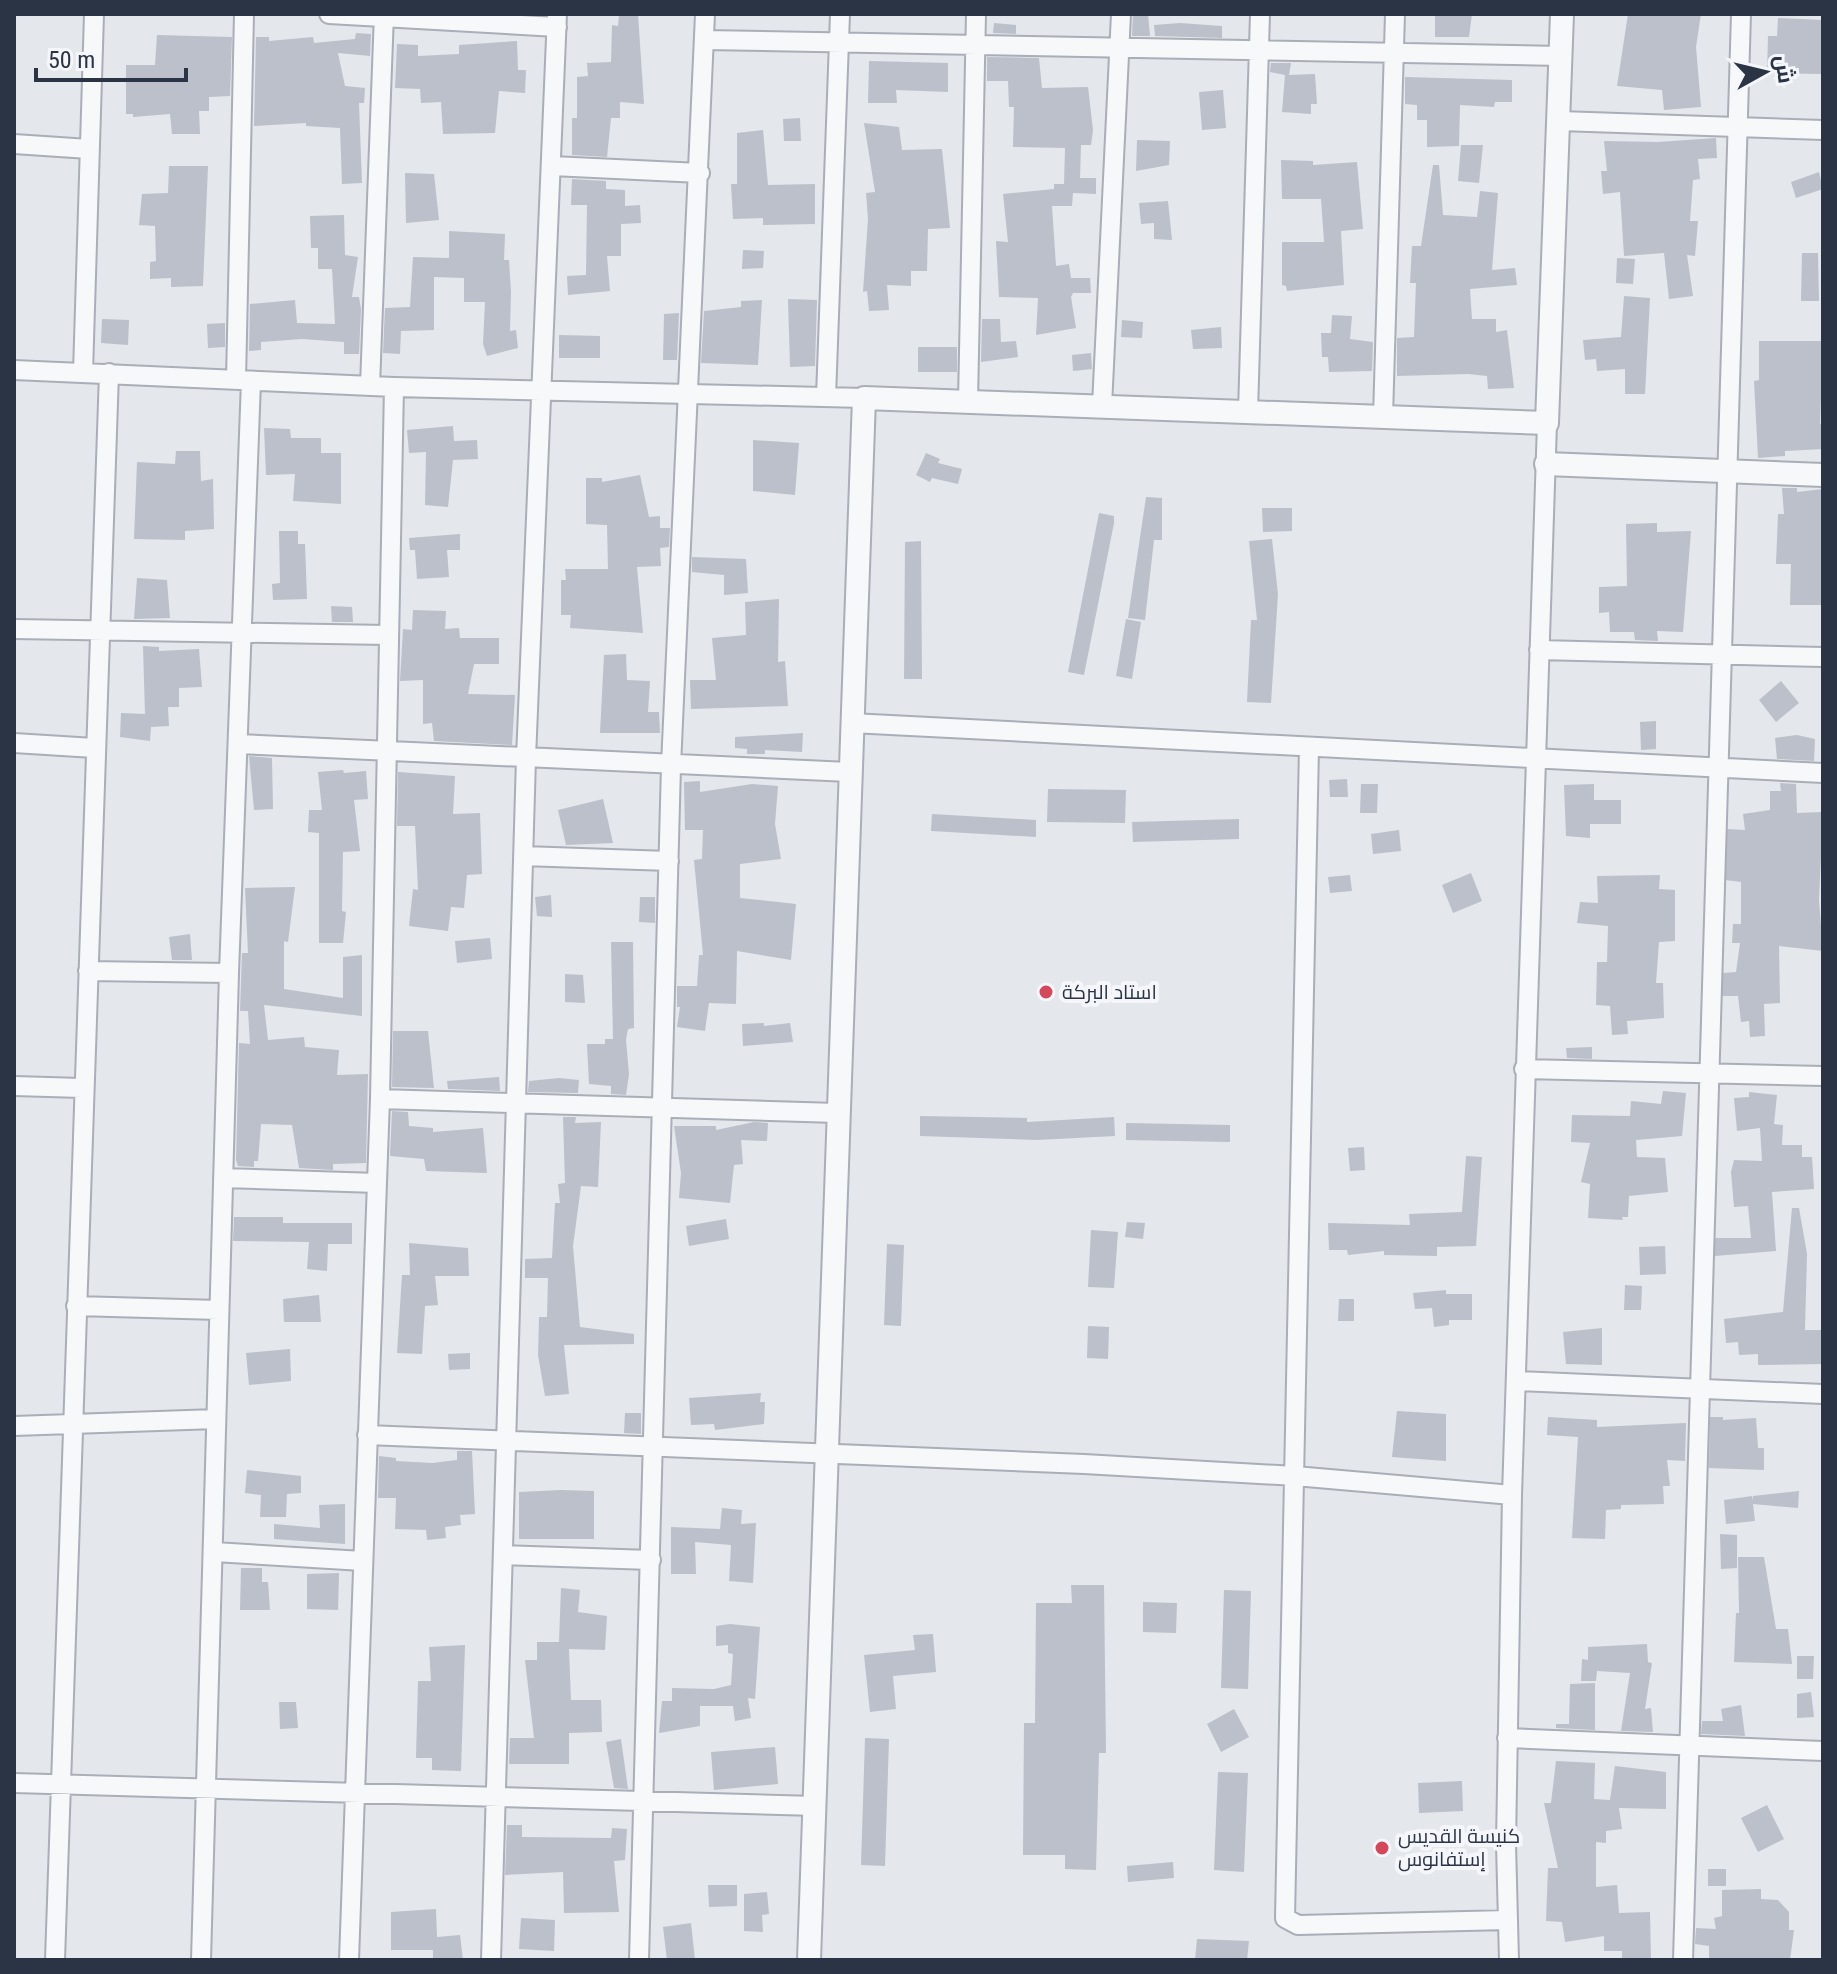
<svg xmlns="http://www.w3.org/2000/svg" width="1837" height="1974" font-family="'Roboto Condensed',Cairo,sans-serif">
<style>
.building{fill:#bbc0ca}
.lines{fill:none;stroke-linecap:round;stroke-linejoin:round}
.minor-casing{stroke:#a9aeb7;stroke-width:22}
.tertiary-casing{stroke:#a9aeb7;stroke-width:26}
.minor{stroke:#f7f8fa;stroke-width:18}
.tertiary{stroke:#f7f8fa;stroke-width:22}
.poi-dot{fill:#d1495b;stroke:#f4f6f9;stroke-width:3}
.labels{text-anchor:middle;stroke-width:8;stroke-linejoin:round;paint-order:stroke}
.poi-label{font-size:20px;fill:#2b3445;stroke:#f4f6f9;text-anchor:start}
</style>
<rect width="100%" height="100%" fill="#e4e7ec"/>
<path class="building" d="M619,14H638L644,104L620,102V118H611L607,157L572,155V118H577V77L588,76L587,63L611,62L612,25L618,26Z
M1133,14H1148L1150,36H1132Z
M1435,14H1472L1469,37H1435Z
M1628,14H1701L1696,47L1701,107L1664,110L1662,90L1617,86Z
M1778,18L1823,20V74L1767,73L1768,36H1777Z
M994,23L1016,25V34L993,33Z
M1180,23L1222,26V38L1155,36L1154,25Z
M356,33L371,34L370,56L338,53L345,86L365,88L364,103H359L362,183L342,184L340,128L306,126V123L254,126L256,37H269V41L313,37L314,43L355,39Z
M157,35L232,37L230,96L209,97V111H199L200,134H172L170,114L133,117V114H126V65H155Z
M517,41L518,70H526L525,93L499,91L495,133L443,134L441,102L421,103L420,89L395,88L397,44L418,45V56L459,54V45Z
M987,57L1039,58L1042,88L1088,87L1093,130L1091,145H1081L1080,178H1096V194L1073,193L1072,206H1052L1056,266L1069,264L1071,278H1090L1091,293H1073L1071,297L1076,328L1036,335L1038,298L999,297L996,241L1008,242L1003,194L1054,189V184H1064L1065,148L1013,147L1014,107H1009L1008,81H987Z
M869,61L948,63V92L896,90L897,103H868Z
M1271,63H1291L1289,75L1315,74L1317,104H1311V114L1282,112L1285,75L1270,72Z
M1405,77L1512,80V102H1495L1494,107L1460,105L1459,146L1427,147V120H1417V105L1405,104Z
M1223,90L1226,128L1202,130L1199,92Z
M800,118L801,141H784L783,119Z
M864,123L899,127L902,150L942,149L950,228L928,229L927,271H911V286L887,285L889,310L869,311L867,291L863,292L868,219L866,193L875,192Z
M763,130L768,185L815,184V224L763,225V218L733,219L731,184H737V133Z
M1716,138L1717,158L1698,159L1700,179L1693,180L1690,221H1698L1695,256L1687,255L1693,296L1669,299L1664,253L1624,256L1620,192L1603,194L1601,171H1607L1604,141L1658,142Z
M1137,140L1170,141L1169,165L1136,171Z
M1461,145H1483L1479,183L1458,181Z
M1281,160L1313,161V165L1357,162L1363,229L1341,231L1344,285L1287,291L1286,286L1282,285V242H1324L1321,199H1282Z
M1433,165H1439L1443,215L1477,217L1480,191L1498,193L1492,270L1515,268L1517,285L1470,289L1472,319H1496V332L1507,330L1514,388L1488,389L1487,376L1468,374L1397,376V338L1414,337L1416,283H1410L1412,246H1421Z
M169,166H208L203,286L171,287V278L150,279V262L156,261L155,226L139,225L142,194L168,193Z
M1819,172L1823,189L1796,198L1791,182Z
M405,173L434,174L439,220L406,223Z
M572,179L606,181V189L625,190V206L640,205L641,223L621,224V256H607L610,291L568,295L567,276L586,275L587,205H571Z
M1168,201L1172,240L1154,239V223L1141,224L1139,203Z
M344,215L345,255L358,257L352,297H359L361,309L359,354H344V342L302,339L261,342V350L249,351L250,304L295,300L297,323L335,324L332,269H318V248H311L310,216Z
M449,231L505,234L504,260H509L511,292L510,331L516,330L518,348L487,356L483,344L485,302H464V278L434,277V330L401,331L400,354L383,353L385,308L410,307L413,257L449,258Z
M743,250L764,251L763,268L742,269Z
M1802,253H1818L1819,301H1801Z
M1617,258L1635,259L1633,284L1616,283Z
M1624,296L1650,298L1645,394H1625V369L1597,371L1596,359L1585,360L1583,340L1621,337Z
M788,299L817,300L815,366L790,367Z
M762,300L758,365L701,363L704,311L741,307V301Z
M679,313L677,360H663L664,314Z
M1332,315L1352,316L1350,339L1373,342L1372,371L1329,372L1328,357H1322L1321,333H1331Z
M102,319L129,320L128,345L101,343Z
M982,319H1000L1001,342L1016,341L1018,357L981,362Z
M1122,320L1143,322L1142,338L1121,337Z
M225,323V347L208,348L207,324Z
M1221,327L1222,348L1193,349L1191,330Z
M559,335L600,336V358H559Z
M1759,341H1823L1820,424H1823V449L1785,451V456L1758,458L1754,381L1759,380Z
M918,347H957V372H918Z
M1091,353L1092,369L1073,371L1072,355Z
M453,426L454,441L477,440L478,459L453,460L448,507L425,505L426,452L409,453L407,430Z
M264,428L290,429L291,438H321V453H341V504L293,501L295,474L266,475Z
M753,440L799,443L795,495L753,491Z
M176,451H200L201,481L213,479L214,529L185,531V540L134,539L137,462L175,464Z
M926,453L940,459L938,463L962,469L958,484L932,478L930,482L916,475Z
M640,475L649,517L660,516V528H670L669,547L660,548L661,566L637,567L643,633L570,628L571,615H561V580H566L565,569H608L607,525L586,524V478H602V482Z
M1782,488H1797V492L1823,489V605H1790L1791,564H1776L1778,514H1784Z
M1146,497L1162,498V540H1154L1145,620L1128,618Z
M1262,508H1292V531L1263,532Z
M1099,513L1114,516V523L1084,675L1068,672Z
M1657,523V532L1691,531L1683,632L1657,631L1658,641L1635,640L1634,632H1610L1609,612L1599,613V587L1627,586L1626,524Z
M279,531H298V544H305L307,599L273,600L272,584L280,583Z
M460,534V550H447L449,577L417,579L415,550H410L409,538Z
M1272,539L1278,594L1271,703L1247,702L1251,620H1257L1249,541Z
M921,541L922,679H904L905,542Z
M692,557L746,559L748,593L724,595V575L692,572Z
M137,578L167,580L170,618L134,619Z
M779,599L778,662L785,661L788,706L691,709L690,680H716L712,638L746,635L745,602Z
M331,606L352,607L353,622H332Z
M413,610L446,611L445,629L459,628L460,638H499V664H474L468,694L515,695L512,745L434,741L432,723L423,724V680L400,681L403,629L412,630Z
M1126,619L1141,622L1132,679L1116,676Z
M143,646L159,647V651L199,649L202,687L179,688V707H168L169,726L151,727L150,741L120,737L121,713L145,714Z
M626,654L627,680L650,681L648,712H659L660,733H600L604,655Z
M1781,681L1799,703L1776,722L1759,700Z
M1656,721V749L1641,750L1640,722Z
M803,733L802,752L765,750V754H747V749L735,748V737Z
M1797,735L1815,739L1814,761L1777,759L1775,738Z
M249,756L272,758L273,809L254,810Z
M343,770L344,773L366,771L368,799L354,800L360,851L343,852L342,911L346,912L343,943H319V833L308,832L309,810H322L318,772Z
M398,772L455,776L453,814L480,813L482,874L467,875L464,908L451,907L448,931L409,926L413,889L418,890L415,826H397Z
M1347,779L1348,797H1330L1329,780Z
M700,781V792L752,784L778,786L775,824L781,859L740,864V898L796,904L791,960L737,951L736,1004L709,1003L705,1031L677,1027L680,1007H677V986H697L699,955H703L694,860L702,859L703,830H685L684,782Z
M1780,783L1796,784L1797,813L1823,812L1819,900L1823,951L1779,946L1780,1003L1764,1004L1765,1036L1750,1037L1749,1021L1741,1022L1738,996H1722L1723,973L1736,972L1740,943H1732L1733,924H1741V882L1725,880L1727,829L1745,830L1743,814L1770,810V791H1781Z
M1361,784H1378L1377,813H1360Z
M1594,784V800H1621V824H1590V838L1566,836L1564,785Z
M1048,789L1126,790L1125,823L1047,822Z
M603,799L613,843L566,845L558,810Z
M932,814L1036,820V837L931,831Z
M1239,819V839L1133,842L1132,822Z
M1399,830L1401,851L1373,854L1371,834Z
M1471,873L1482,901L1453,913L1442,885Z
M1350,875L1352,891L1330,893L1328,877Z
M1660,875L1659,889L1675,890V941L1659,942L1656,983H1663L1664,1018L1627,1021L1628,1034L1612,1035L1610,1006L1596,1005L1597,962H1607L1608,926L1577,923L1580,902L1598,903L1597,876Z
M295,887L288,942L284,941V989L343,998V957L362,955V1016L264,1005L268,1040L304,1037L305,1047L339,1050L337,1075L368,1074L366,1163L333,1164V1170L299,1168L292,1125L261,1124L258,1161H254V1167L238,1166L236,1160L239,1043L250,1044L248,1011H240L242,953H248L245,888Z
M551,895L552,917L537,916L535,897Z
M640,897H655V923L639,922Z
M190,934L192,960H172L169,937Z
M490,938L492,959L457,963L455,941Z
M611,942H633L634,1028L628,1029L626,1040L629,1074L626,1095L611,1094V1086L589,1084L587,1044H605V1039H613Z
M565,974L583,975L585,1003L565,1002Z
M764,1023V1026L790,1023L793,1042L743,1046L742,1024Z
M393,1031H428L434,1088L392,1087Z
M1592,1047V1059L1567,1058L1566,1048Z
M499,1077L500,1091L448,1089L447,1081Z
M559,1078L579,1080L578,1093L528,1092L529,1081Z
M1663,1091L1686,1093L1682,1136L1636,1140L1637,1157L1665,1158L1668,1192L1629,1196L1628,1217H1622L1623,1220L1588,1218L1590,1184L1581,1182L1590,1143L1571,1142L1572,1115L1630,1116L1631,1101L1661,1104Z
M1749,1092L1777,1095L1774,1124L1783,1125L1782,1145H1802V1157H1812L1814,1189L1772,1192L1776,1251L1715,1256V1238H1751L1748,1206L1734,1207L1731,1172L1734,1160L1762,1161L1760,1128L1737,1131L1734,1098L1749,1097Z
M392,1111L408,1112L409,1126L433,1128V1132L483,1128L487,1173L426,1171L424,1159L390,1156Z
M920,1116L1027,1118V1122L1114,1117L1115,1136L1037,1140L920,1136Z
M563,1117H576L575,1123L601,1122L598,1187L581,1186L573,1246L580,1327L634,1334V1344L564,1345L569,1394L545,1396L538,1355L539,1317H547L548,1278H525V1259L552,1258L555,1203H560L558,1184L565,1183Z
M754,1122L768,1123L767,1141L741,1140L743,1164L734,1165L730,1203L679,1198L681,1173L674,1126H716V1130Z
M1126,1123L1230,1125V1142L1126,1140Z
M1364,1147L1365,1170L1350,1171L1348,1148Z
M1466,1156L1482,1157L1476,1246L1437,1247V1256L1384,1255V1251L1348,1255L1347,1250H1329L1328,1223L1410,1225L1409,1214L1462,1212Z
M1792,1208H1799L1807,1254L1805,1330H1823V1364L1758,1365V1354L1739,1355L1738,1342L1726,1343L1724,1319L1783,1312Z
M234,1217H283V1223H352V1244H328L327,1271L307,1269L309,1242L233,1241Z
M726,1219L729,1239L689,1246L686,1226Z
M1127,1222L1145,1223L1143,1239L1125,1237Z
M1091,1230L1118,1232L1114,1288L1088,1287Z
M409,1243L468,1248L469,1276H435L438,1305L425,1306L422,1354L397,1353L402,1275H410Z
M887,1244L904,1245L901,1326L884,1325Z
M1665,1246L1666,1274L1640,1275L1639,1247Z
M1625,1285L1642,1286L1641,1310H1624Z
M1446,1290V1294H1472V1320H1449V1325L1434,1327L1432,1308L1415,1309L1413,1293Z
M319,1295L321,1322H284L283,1299Z
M1339,1299H1354V1321H1338Z
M1088,1326L1109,1327L1108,1359L1087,1358Z
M1602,1328V1365L1566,1364L1563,1332Z
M290,1349L291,1381L249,1385L246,1353Z
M470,1353V1369L449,1370L448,1354Z
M761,1393L760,1402H765L764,1424L715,1430L714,1424L691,1425L689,1398Z
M1397,1411L1446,1414V1461L1392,1457Z
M625,1413H641V1434L624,1433Z
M1548,1417L1597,1420V1427L1686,1423L1685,1461L1667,1460L1670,1486H1663L1664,1504L1621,1505V1509L1606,1510L1605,1539L1572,1538L1578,1437L1547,1435Z
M1710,1417H1723V1420L1756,1418L1758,1448H1764V1470L1709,1468Z
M457,1451H472L475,1514L460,1515L461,1525L445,1527L446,1538L427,1540L426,1530L395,1529L396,1498H378L379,1456L396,1458V1461L432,1463L457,1460Z
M247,1470L301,1476V1493L287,1494L286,1517H260L261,1495L245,1493Z
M561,1490L594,1491V1539H519V1492Z
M1799,1491L1798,1508L1753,1504L1755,1521L1726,1524L1724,1500L1752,1496L1753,1501V1496Z
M345,1504V1544L274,1539V1524L320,1528L319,1505Z
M722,1508L742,1510L741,1524L756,1523L753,1583L729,1581L731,1545L695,1542L696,1574H671V1527L720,1529Z
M1720,1534L1737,1535V1568L1721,1569Z
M1738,1557H1764L1776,1629H1788L1792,1664L1734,1662L1736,1613H1739Z
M241,1568H262V1582H268L270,1610H240Z
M339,1573L338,1610L307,1609V1574Z
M1071,1585H1104L1106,1753H1099L1096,1870L1065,1869V1855H1023L1024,1723H1035L1036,1603H1072Z
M561,1588L580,1590L578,1612L607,1616L605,1650L569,1649L571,1700H601L602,1732L569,1733V1764H509L510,1738H534L525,1660H537V1642H559Z
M1224,1590L1251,1591L1248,1689L1221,1688Z
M1143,1602L1177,1603L1176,1633L1143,1632Z
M730,1624L760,1627L755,1699L748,1698L751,1718L735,1721L733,1706H700V1726L659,1733L662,1701H672V1688L714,1689L731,1685L733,1654L728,1653V1645L716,1646V1626Z
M933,1634L936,1672L893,1676L896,1709L870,1712L864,1655L915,1650L913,1635Z
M1647,1644L1648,1662L1652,1663L1645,1709L1651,1708L1653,1732L1621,1731L1630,1673L1597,1671L1596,1681H1581L1582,1659L1588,1660V1647Z
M465,1645L461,1771L432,1770V1758H416L418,1681H431L429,1647Z
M1797,1656H1814L1813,1679H1797Z
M1595,1683V1730L1556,1728V1724H1569L1570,1684Z
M1811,1692L1814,1717L1797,1718V1694Z
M279,1702H296L298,1728L280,1729Z
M1741,1705L1745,1736L1701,1734L1702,1721H1723L1721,1709Z
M1234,1709L1249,1737L1221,1752L1207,1724Z
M865,1738L889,1739L885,1866L861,1865Z
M621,1739L628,1789L614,1788L606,1742Z
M775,1747L778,1784L714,1790L711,1752Z
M1556,1761L1595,1763L1594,1799L1610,1800L1615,1766L1666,1772V1809L1619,1808L1622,1829L1606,1831V1843L1596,1842V1887L1617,1885L1619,1913L1650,1912L1651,1960H1622V1951H1604V1936L1565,1942L1562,1922L1546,1921L1548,1868H1558L1544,1803H1551Z
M1218,1772L1248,1773L1244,1872L1214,1870Z
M1462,1781L1463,1811L1419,1813L1418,1783Z
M1767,1805L1784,1839L1758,1852L1741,1818Z
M507,1825H522V1837L611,1838L612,1828L627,1829L625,1860L614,1861L619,1912L564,1913L563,1872L505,1875Z
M1173,1862L1174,1878L1128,1882L1127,1866Z
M1708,1869H1726V1886H1708Z
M708,1885H737V1906L709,1907Z
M1761,1889V1899L1778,1900L1789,1912V1930H1794L1790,1960H1709V1946L1695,1944L1696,1928L1716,1929L1714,1918L1722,1916V1890Z
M767,1892L769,1914L762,1915L763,1932L744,1931V1894Z
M436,1909L437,1937L460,1935L463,1960H433V1950H391V1912Z
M521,1918L555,1920L554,1951L519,1949Z
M691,1923L695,1960H667L663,1927Z
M1197,1939L1249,1941L1247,1960H1195Z"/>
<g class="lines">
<g class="minor-casing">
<path id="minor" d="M329,14L557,27
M705,40L1561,56
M1560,121L1823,130
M14,144L89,149
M552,166L700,173
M14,370L394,387L864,398
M83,373L94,14
M236,380L244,14
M370,386L384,14
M826,397L840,14
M968,401L976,14
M1102,406L1121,14
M1248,412L1260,14
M1383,417L1395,14
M14,629L388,635
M1539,650L1823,657
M851,723L1823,773
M14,743L94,748
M239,744L849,772
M1309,747L1285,1918L1298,1925L1508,1920
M523,856L669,861
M88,971L229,973
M1524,1069L1823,1076
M14,1086L82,1088
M380,1099L837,1113
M223,1178L377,1183
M76,1306L219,1310
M1517,1381L1823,1394
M14,1426L216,1419
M367,1435L1084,1464L1295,1476L1512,1495
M214,1552L363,1561
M503,1555L651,1560
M1507,1738L1823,1751
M14,1783L815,1806
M55,1960L109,373
M201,1960L229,973L251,381
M349,1960L380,1099L394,387
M491,1960L526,758L557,14
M639,1960L671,766L705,14
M1509,1960L1506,1844L1512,1495L1547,423
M1683,1960C1702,1311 1717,662 1741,14"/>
</g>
<g class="tertiary-casing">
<path id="tertiary" d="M1546,464L1823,475
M809,1960L864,398L1547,423L1562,14"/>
</g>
<use href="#minor" class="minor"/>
<use href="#tertiary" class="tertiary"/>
</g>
<g class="poi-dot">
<circle cx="1046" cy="992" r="8"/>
<circle cx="1382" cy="1848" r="8"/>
</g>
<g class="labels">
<g class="poi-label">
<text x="1062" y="999">استاد البركة</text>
<text x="1398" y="1843">كنيسة القديس<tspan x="1398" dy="23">إستفانوس</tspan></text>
</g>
</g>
<rect width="1837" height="1974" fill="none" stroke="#2b3445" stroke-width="32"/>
<g transform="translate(1765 72) rotate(82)" stroke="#f4f6f9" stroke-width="6" paint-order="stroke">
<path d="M0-6L14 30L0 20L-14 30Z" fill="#2b3445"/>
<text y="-12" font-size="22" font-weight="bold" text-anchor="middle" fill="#2b3445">ش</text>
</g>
<path d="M36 68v12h150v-12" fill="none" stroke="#2b3445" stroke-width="4"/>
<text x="48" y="68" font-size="24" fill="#2b3445" stroke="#f4f6f9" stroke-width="6" paint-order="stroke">50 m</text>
</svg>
